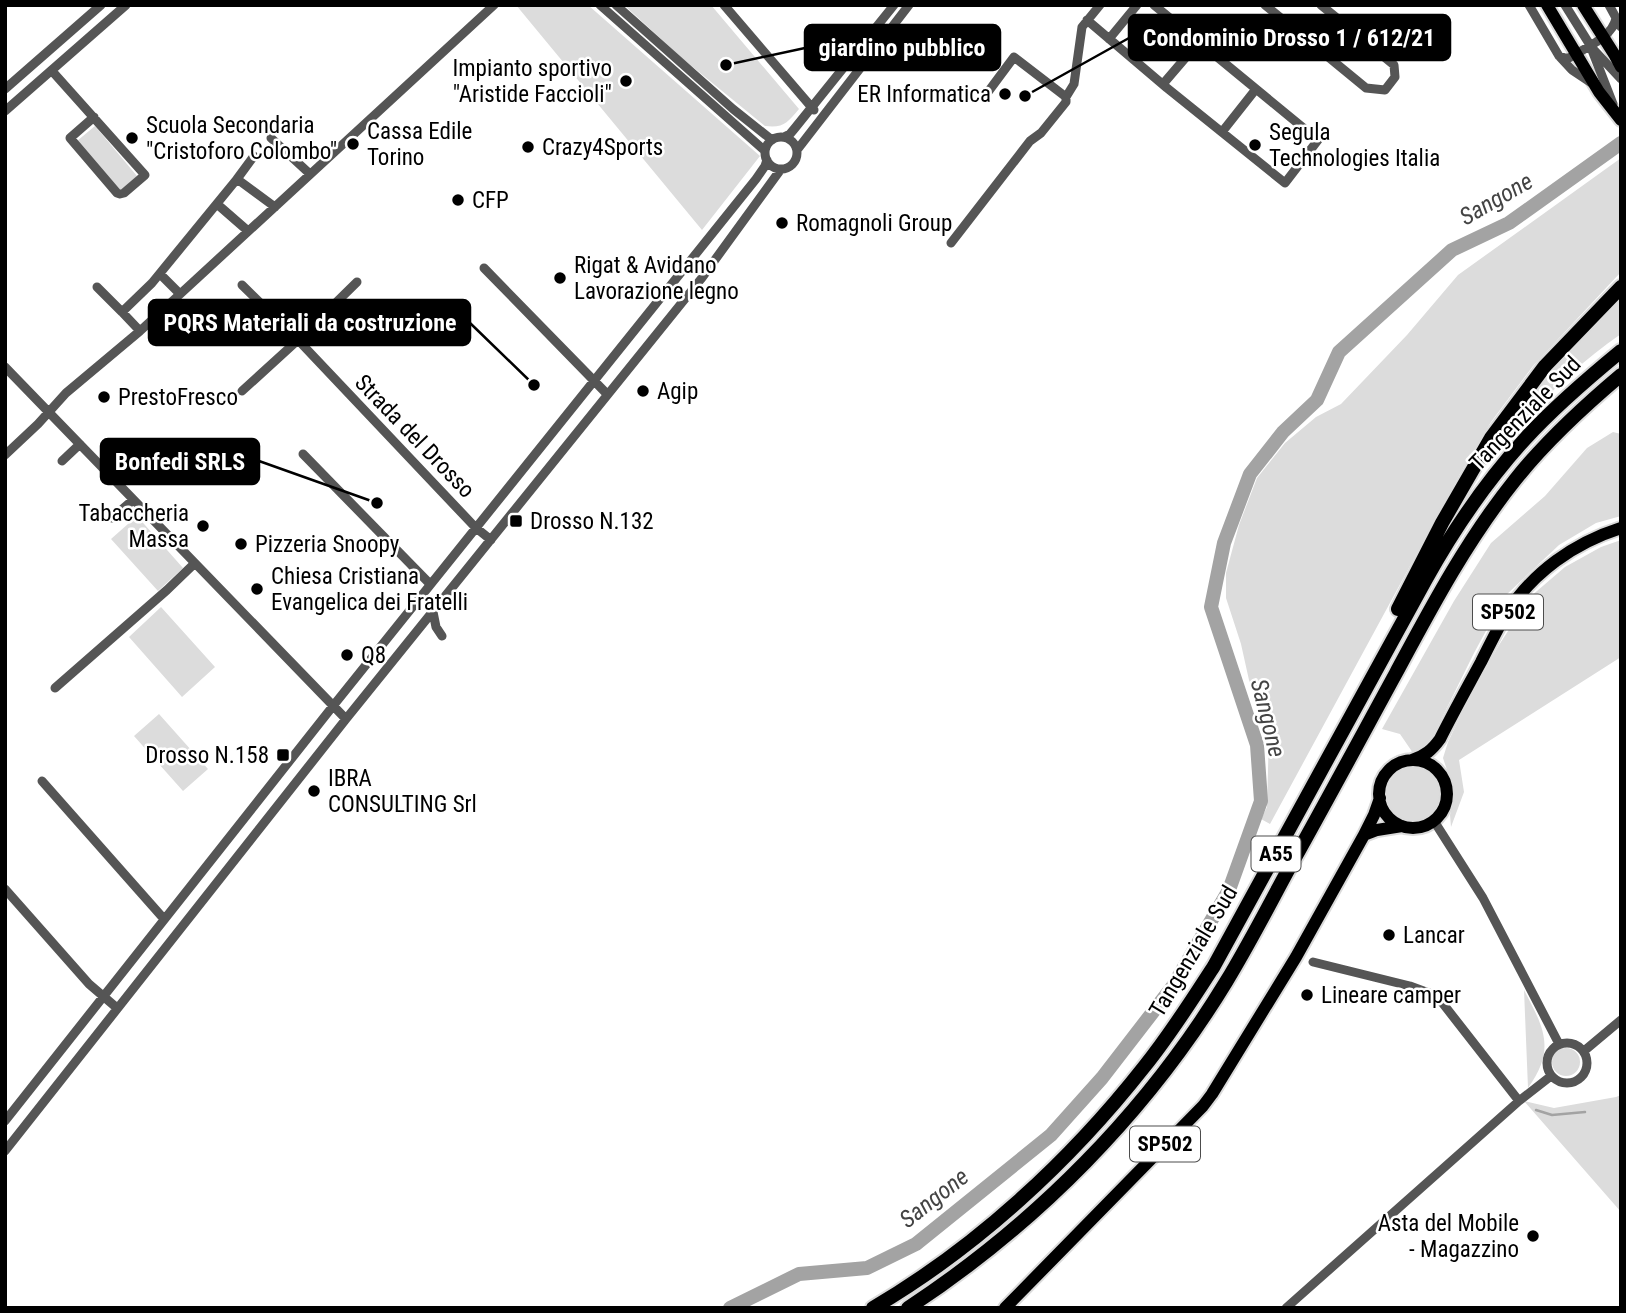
<svg xmlns="http://www.w3.org/2000/svg" width="1626" height="1313" font-family="'Roboto Condensed',sans-serif">
<style>
.green{fill:#dcdcdc}
.lines{fill:none;stroke-linecap:round;stroke-linejoin:round}
.stream{stroke:#a3a3a3;stroke-width:2.5}
.river{stroke:#a3a3a3;stroke-width:14}
.major-casing{stroke:#dbdbdb;stroke-width:16}
.highway-casing{stroke:#dbdbdb;stroke-width:18}
.minor{stroke:#555;stroke-width:9}
.major{stroke:#000;stroke-width:12}
.highway{stroke:#000;stroke-width:14}
.poi-dot{fill:#000;stroke:#fff;stroke-width:2.5}
.labels{text-anchor:middle;stroke-width:5;stroke-linejoin:round;paint-order:stroke}
.shield{fill:#fff;stroke:#4c4c4c;stroke-width:2}
.shield-label{font-size:21px;font-weight:bold;fill:#000}
.poi-label{font-size:23px;fill:#000;stroke:#fff;text-anchor:start}
.street-label{font-size:23px;fill:#000;stroke:#fff}
.water-label{font-size:24px;font-style:italic;fill:#444;stroke:#fff}
.leader{fill:none;stroke:#000;stroke-width:2.5}
.callout-dot{fill:#000;stroke:#fff;stroke-width:2.5}
.callout{fill:#000;stroke:#000;stroke-width:2.5}
.callout-label{font-size:24px;text-anchor:middle;font-weight:bold;fill:#fff}
</style>
<rect width="100%" height="100%" fill="#fff"/>
<path class="green" d="M516,5H588L760,156L702,230Z
M624,5H711L799,109C787,123 784,128 765,126L683,59Z
M95,126L137,176L120,191L77,141Z
M1621,158V272L1533,366L1491,422L1461,472L1270,824L1261,819L1267,807L1269,732L1249,680L1241,644L1226,598V573L1239,525L1257,478L1285,443L1316,417L1341,404L1407,335L1458,275Z
M1621,294V334C1562,374 1515,429 1471,484L1484,459L1527,396Z
M1613,432L1621,434V516L1596,523L1559,545L1505,596L1474,653L1433,736L1423,747L1413,753L1400,734L1382,729L1454,601L1491,543L1545,496L1587,448Z
M137,516L183,568L158,591L111,539Z
M1621,540V657L1459,760L1464,792L1451,827L1450,815L1454,791L1443,758L1448,742L1471,694L1499,645L1530,597L1565,567L1601,547Z
M161,607L215,667L182,697L129,637Z
M159,714L208,769L183,791L134,736Z
M1386 795a28 28 0 1 1 56 0a28 28 0 1 1-56 0Z
M1524,990C1544,1028 1556,1049 1528,1088Z
M1552 1062a14 14 0 1 1 28 0a14 14 0 1 1-28 0Z
M1621,1095V1212L1524,1101L1554,1108L1616,1097Z"/>
<g class="lines">
<path class="stream" d="M1536,1110L1552,1115L1585,1112"/>
<path class="river" d="M730,1308L799,1274L867,1268L916,1244L1051,1135L1102,1078L1173,986L1229,890L1261,801L1257,745L1211,607L1224,543L1250,474L1283,432L1317,400L1339,352L1452,250L1509,223L1621,143"/>
<g class="major-casing">
<path id="major" d="M1547,5L1599,92L1621,120
M1583,5L1614,54L1621,67
M1412,760C1425,756 1432,750 1440,739C1453,713 1467,688 1481,662C1489,646 1497,630 1506,614C1533,572 1574,543 1621,528
M1379 794a34 34 0 1 1 68 0a34 34 0 1 1-68 0Z
M1364,835L1377,830L1402,826
M1005,1308L1203,1106L1212,1094L1296,957L1364,835L1374,815L1380,798"/>
</g>
<g class="highway-casing">
<path id="highway" d="M1398,609L1442,523L1491,438L1545,366L1621,287
M873,1308C977,1247 1070,1161 1144,1067C1170,1035 1192,1000 1214,966L1425,581C1453,530 1486,482 1525,439C1554,407 1587,379 1621,351
M908,1308C1036,1224 1147,1112 1226,982C1248,946 1267,909 1287,872C1324,806 1360,739 1396,673C1432,606 1467,540 1515,480C1546,441 1583,407 1621,375"/>
</g>
<path class="minor" d="M600,5L765,151
M616,5L733,109L772,140
M724,5L814,110
M1265,5L1366,88L1385,90L1395,77L1394,65L1321,5
M1529,5L1559,56L1572,70L1593,84
M1565,5L1590,45L1613,104
M1609,5L1621,27
M1087,20L1167,88L1285,183L1318,140L1154,5
M1109,39L1137,5
M1594,50L1621,79
M1559,56L1565,58H1569C1585,48 1613,37 1616,18
M52,71L145,175L124,193L120,194L117,193L70,138L94,117
M1163,84L1199,42
M5,89L101,5
M985,96L1014,57L1066,97L1074,84L1082,27L1100,5
M5,111L126,5
M1222,132L1256,89
M784,137L790,134L795,128L894,5
M765 153a16 16 0 1 1 32 0a16 16 0 1 1-32 0Z
M271,138L310,174
M797,150L909,5
M237,179L254,156
M217,204L248,231
M951,243L1030,141L1041,133L1066,102V97
M484,268L607,394
M160,274L180,294
M242,285L298,340L475,527L491,540
M97,287L122,312
M140,331L122,312L152,283L237,179L275,207
M5,367L346,719
M242,391L298,340L357,282
M303,454L430,584
M5,455L38,424L66,393L140,331L494,5
M62,461L80,444
M112,518L133,500
M433,612L436,627L442,636
M55,688L167,590L195,563
M42,781L164,919
M1434,821L1483,898L1559,1044
M5,889L89,984L117,1008
M1313,962L1410,986L1437,996L1519,1101
M1547 1063a20 20 0 1 1 40 0a20 20 0 1 1-40 0Z
M1584,1051L1621,1020
M5,1121L333,706L756,179L765,166L767,160
M5,1151L346,719L701,279L781,169
M1286,1308L1519,1101L1551,1076"/>
<use href="#major" class="major"/>
<use href="#highway" class="highway"/>
</g>
<g class="poi-dot">
<circle cx="626" cy="81" r="7"/>
<circle cx="1005" cy="94" r="7"/>
<circle cx="132" cy="138" r="7"/>
<circle cx="353" cy="144" r="7"/>
<circle cx="1255" cy="145" r="7"/>
<circle cx="528" cy="147" r="7"/>
<circle cx="458" cy="200" r="7"/>
<circle cx="782" cy="223" r="7"/>
<circle cx="560" cy="278" r="7"/>
<circle cx="643" cy="391" r="7"/>
<circle cx="104" cy="397" r="7"/>
<rect x="509" y="514" width="14" height="14" rx="3.5"/>
<circle cx="203" cy="526" r="7"/>
<circle cx="241" cy="544" r="7"/>
<circle cx="257" cy="589" r="7"/>
<circle cx="347" cy="655" r="7"/>
<rect x="276" y="748" width="14" height="14" rx="3.5"/>
<circle cx="314" cy="791" r="7"/>
<circle cx="1389" cy="935" r="7"/>
<circle cx="1307" cy="995" r="7"/>
<circle cx="1533" cy="1236" r="7"/>
</g>
<g class="labels">
<g class="shield">
<rect x="1473" y="594.5" width="70" height="35" rx="5"/>
<rect x="1251.5" y="836.5" width="49" height="35" rx="5"/>
<rect x="1130" y="1126.5" width="70" height="35" rx="5"/>
</g>
<g class="shield-label">
<text x="1508" y="619">SP502</text>
<text x="1276" y="861">A55</text>
<text x="1165" y="1151">SP502</text>
</g>
<g class="poi-label">
<text x="612" y="76" text-anchor="end">Impianto sportivo<tspan x="612" dy="26">"Aristide Faccioli"</tspan></text>
<text x="991" y="102" text-anchor="end">ER Informatica</text>
<text x="146" y="133">Scuola Secondaria<tspan x="146" dy="26">"Cristoforo Colombo"</tspan></text>
<text x="367" y="139">Cassa Edile<tspan x="367" dy="26">Torino</tspan></text>
<text x="1269" y="140">Segula<tspan x="1269" dy="26">Technologies Italia</tspan></text>
<text x="542" y="155">Crazy4Sports</text>
<text x="472" y="208">CFP</text>
<text x="796" y="231">Romagnoli Group</text>
<text x="574" y="273">Rigat &amp; Avidano<tspan x="574" dy="26">Lavorazione legno</tspan></text>
<text x="657" y="399">Agip</text>
<text x="118" y="405">PrestoFresco</text>
<text x="189" y="521" text-anchor="end">Tabaccheria<tspan x="189" dy="26">Massa</tspan></text>
<text x="530" y="529">Drosso N.132</text>
<text x="255" y="552">Pizzeria Snoopy</text>
<text x="271" y="584">Chiesa Cristiana<tspan x="271" dy="26">Evangelica dei Fratelli</tspan></text>
<text x="361" y="663">Q8</text>
<text x="269" y="763" text-anchor="end">Drosso N.158</text>
<text x="328" y="786">IBRA<tspan x="328" dy="26">CONSULTING Srl</tspan></text>
<text x="1403" y="943">Lancar</text>
<text x="1321" y="1003">Lineare camper</text>
<text x="1519" y="1231" text-anchor="end">Asta del Mobile<tspan x="1519" dy="26">- Magazzino</tspan></text>
</g>
<g class="street-label">
<text transform="translate(1525 413) rotate(-46)" y="8">Tangenziale Sud</text>
<text transform="translate(415 436) rotate(46)" y="8">Strada del Drosso</text>
<text transform="translate(1193 951) rotate(-59)" y="8">Tangenziale Sud</text>
</g>
<g class="water-label">
<text transform="translate(1496 199) rotate(-30)" y="8">Sangone</text>
<text transform="translate(1268 718) rotate(76)" y="8">Sangone</text>
<text transform="translate(934 1198) rotate(-38)" y="8">Sangone</text>
</g>
</g>
<path class="leader" d="M1025 96L1129 38M726 65L805 48M534 385L470 323M377 503L259 461"/>
<g class="callout-dot">
<circle cx="1025" cy="96" r="7"/>
<circle cx="726" cy="65" r="7"/>
<circle cx="534" cy="385" r="7"/>
<circle cx="377" cy="503" r="7"/>
</g>
<g class="callout">
<rect x="1129" y="15" width="321" height="45" rx="7"/>
<rect x="805" y="25" width="195" height="45" rx="7"/>
<rect x="149" y="300" width="321" height="45" rx="7"/>
<rect x="101" y="439" width="158" height="45" rx="7"/>
</g>
<g class="callout-label">
<text x="1289" y="46">Condominio Drosso 1 / 612/21</text>
<text x="902" y="56">giardino pubblico</text>
<text x="310" y="331">PQRS Materiali da costruzione</text>
<text x="180" y="470">Bonfedi SRLS</text>
</g>
<rect width="1626" height="1313" fill="none" stroke="#000000" stroke-width="14"/>
</svg>
